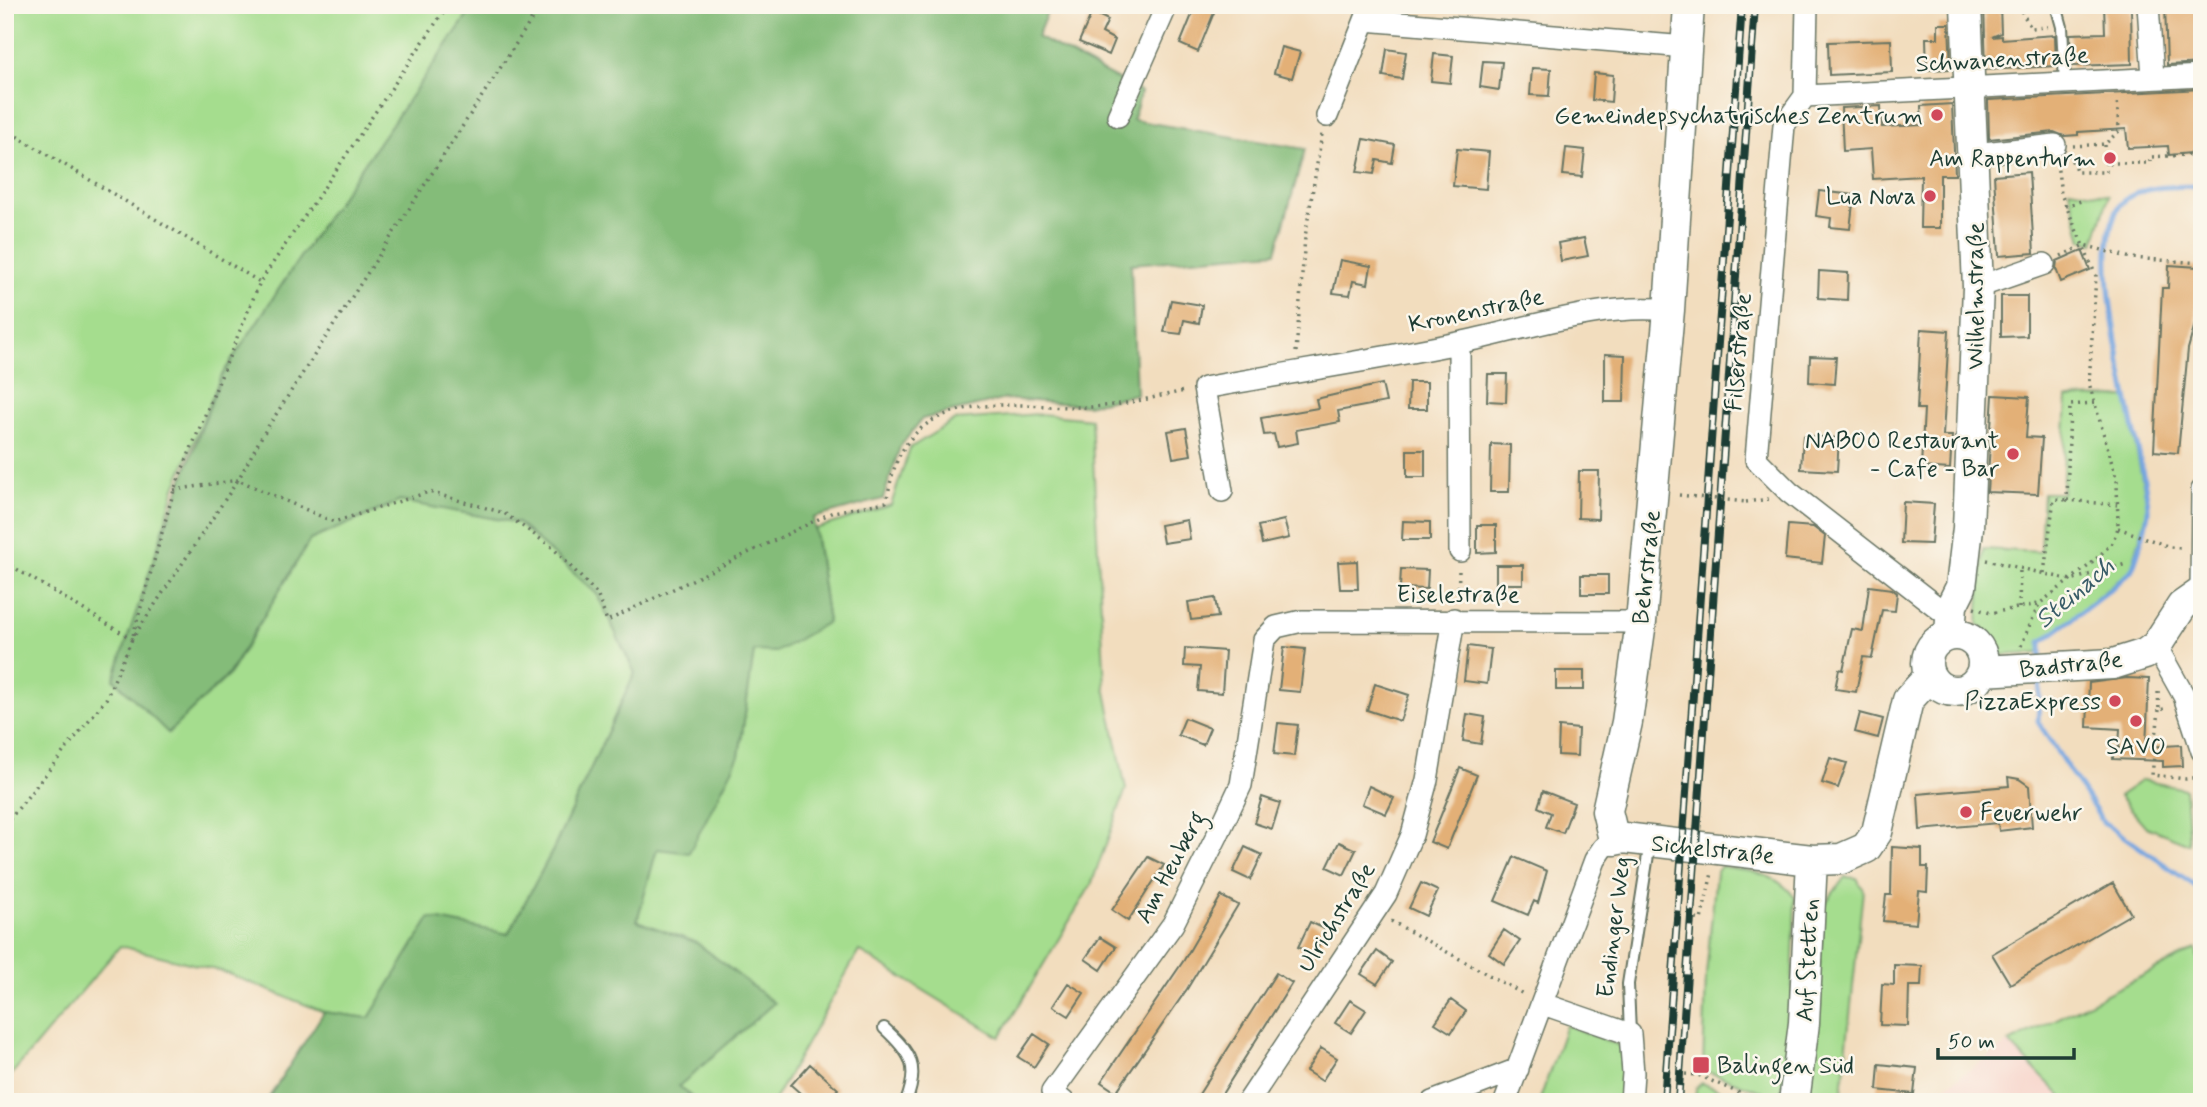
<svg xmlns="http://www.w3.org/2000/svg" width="2207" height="1107" font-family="Mynerve,sans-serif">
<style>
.built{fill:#f7d1c8}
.green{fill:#a5dd8e;stroke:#628d61;stroke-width:2}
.forest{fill:#84bc79;stroke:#527c56;stroke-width:2}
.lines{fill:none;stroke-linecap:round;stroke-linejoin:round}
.stream{stroke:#76a6e0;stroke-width:5}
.building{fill:#e3b077}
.lane-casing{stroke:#697564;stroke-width:14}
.street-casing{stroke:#697564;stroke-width:24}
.secondary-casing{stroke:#697564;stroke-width:33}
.path{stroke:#697564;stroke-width:3.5;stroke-dasharray:2 5;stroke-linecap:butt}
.lane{stroke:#fff;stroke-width:10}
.street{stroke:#fff;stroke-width:21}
.secondary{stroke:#fff;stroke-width:30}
.rail-casing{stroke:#1f3d34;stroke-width:8}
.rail{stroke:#fbf7ec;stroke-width:5;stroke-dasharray:16;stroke-linecap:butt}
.path-bridge{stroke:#697564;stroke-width:3.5;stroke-dasharray:2 5;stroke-linecap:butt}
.poi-dot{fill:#d1495b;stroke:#fbf7ec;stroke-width:2.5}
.labels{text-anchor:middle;stroke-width:5;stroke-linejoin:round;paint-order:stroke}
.street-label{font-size:24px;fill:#1f3d34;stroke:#fbf7ec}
.poi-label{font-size:24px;fill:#1f3d34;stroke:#fbf7ec;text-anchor:end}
.water-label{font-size:26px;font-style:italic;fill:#395c68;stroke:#fbf7ec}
</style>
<rect width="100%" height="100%" fill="#fbf7ec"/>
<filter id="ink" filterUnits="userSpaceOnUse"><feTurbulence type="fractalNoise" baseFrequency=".0143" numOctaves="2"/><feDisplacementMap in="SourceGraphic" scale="14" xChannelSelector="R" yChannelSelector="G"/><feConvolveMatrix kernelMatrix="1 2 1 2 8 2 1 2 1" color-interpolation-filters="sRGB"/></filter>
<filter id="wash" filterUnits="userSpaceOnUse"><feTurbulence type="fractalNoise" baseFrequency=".00686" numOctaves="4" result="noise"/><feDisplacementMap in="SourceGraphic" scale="28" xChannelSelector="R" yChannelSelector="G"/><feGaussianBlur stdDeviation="1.57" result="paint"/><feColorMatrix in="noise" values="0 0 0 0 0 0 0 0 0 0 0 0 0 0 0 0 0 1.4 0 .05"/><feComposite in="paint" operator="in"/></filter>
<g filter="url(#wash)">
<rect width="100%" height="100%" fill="#f2ddbe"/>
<path class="built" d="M2009,1043L2067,1102H1922Z"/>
<path class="green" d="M5,5H475L324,221L220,378L174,490L132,639L114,679L168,732L229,675L310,540L400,501L518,523L597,594L635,672L553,850L508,934L430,918L369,1018L324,1012L221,971L120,946L5,1082Z
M2069,189L2109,195L2094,243L2082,240Z
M2126,397L2148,509L2131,570L2042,642L2041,653L2000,655L1992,637L1978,624L1983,549L2040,552L2043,493H2062L2067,398Z
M1040,414L1091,419L1105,687L1126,789L1091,885L1000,1037L859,951L773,1102H697L678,1086L637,922L657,848L739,756L754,650L828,622L815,529L891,505L910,448L955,420Z
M2142,780L2185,789L2189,844L2146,827L2119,796Z
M1721,866C1751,872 1777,872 1795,898L1790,1058L1780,1098L1703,1070L1706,975L1716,873Z
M1845,877L1857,878L1863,890L1841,1102H1808L1824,905Z
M2196,949L2202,977V1102H2067L2009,1043Z
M1566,1025L1626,1048L1623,1102H1539Z
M1702,1083L1747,1102H1695L1696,1088Z"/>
<path class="forest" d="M475,5H1050L1037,37L1141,92L1133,120L1305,149L1276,252L1131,264L1136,394L1087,405L1005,399L922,419L900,447L883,499L813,518L828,622L776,652L754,651L739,756L689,853L657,849L637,921L697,943L774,1003L679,1086L697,1102H266L324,1012L369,1018L430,918L508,934L553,850L635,673L597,594L518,523L400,501L310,540L228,675L168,733L114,679L157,549L220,378L324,221Z"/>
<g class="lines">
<path class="stream" d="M2041,658V642C2057,630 2126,580 2132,569C2137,558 2149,518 2148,507C2144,446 2078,244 2124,201C2142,184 2180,187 2202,186
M2040,679L2038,722L2103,822L2197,887L2202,907"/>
</g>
<g id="blocks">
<path class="building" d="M1196,5H1217L1198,52L1180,44Z
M1984,5H2000L2001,33L1992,37L2002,36V39L2055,35L2056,66L1986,70Z
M2104,5H2131L2132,64L2072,66L2070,34L2105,33Z
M2165,5H2202V63L2167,65Z
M1092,12L1108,20L1102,33L1115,40L1109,55L1079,42Z
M1938,24H1949L1951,69L1927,70L1926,38H1938Z
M1891,40L1892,72L1829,75L1828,42Z
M1281,47L1300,52L1292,78L1274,73Z
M1387,49L1406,52L1402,79L1383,76Z
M1434,54L1453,56L1450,83L1431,81Z
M1483,61L1502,62L1499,90L1480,87Z
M1532,68L1551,69L1549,96L1530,95Z
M1594,73L1613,75L1611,102L1592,100Z
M2202,89V152L2169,155L2168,146L2128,148L2126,129L2078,132V135L2064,136L2054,132L1989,139L1988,100Z
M1952,104L1955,175H1940V228H1920L1921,176L1873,179L1871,149L1843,151L1841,108L1881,106L1882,127L1922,125L1921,106Z
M1364,139L1395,145L1392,163L1377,160L1374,174L1357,172Z
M1566,148L1585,150L1582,177L1563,175Z
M1457,149L1489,152L1486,189L1453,186Z
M2029,172L2034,253L1999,256L1994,175Z
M1819,191L1854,195L1850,229L1830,227L1831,218L1816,216Z
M1584,238L1588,256L1561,261L1558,243Z
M2082,250L2090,270L2061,282L2056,269L2057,261Z
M1340,260L1371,266L1368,284L1353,281L1350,295L1333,293Z
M2169,265L2198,267L2195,324L2188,349L2178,453L2154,451L2162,288H2168Z
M1819,271L1848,273L1847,300L1818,298Z
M2001,296H2027V336L2001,337Z
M1171,300L1202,305L1199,323L1184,320L1181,334L1164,332Z
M1921,329L1949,331L1943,436H1952L1950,469L1921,467L1924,409H1917Z
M1605,354L1625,355L1624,402H1605Z
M1810,356L1836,357L1834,384L1809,382Z
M1488,374H1507L1506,402L1487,401Z
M1409,382H1427V409H1408Z
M1382,384L1386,402L1338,411L1340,422L1296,430L1298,443L1277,447L1274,434L1264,435L1261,418L1318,408L1316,399Z
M1993,395L2029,397L2026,437L2042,438L2038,494L1987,492Z
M1186,428L1191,455L1173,458L1168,431Z
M1803,436L1839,438L1837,471L1801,469Z
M1491,444L1510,445L1509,492H1490Z
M1407,450H1425V477H1407Z
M1579,471H1599L1598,519L1578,518Z
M1903,502L1934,504L1931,544L1901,543Z
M1187,520L1190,539L1163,543L1160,525Z
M1284,520L1289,538L1262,544L1258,526Z
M1403,521L1430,522V540H1402Z
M1477,525H1496V552L1477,553Z
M1788,525L1813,527L1825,536L1822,563L1785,559Z
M1357,561L1358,589H1340L1338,562Z
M1496,565H1523V584H1496Z
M1401,569L1428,570L1427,589L1400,588Z
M1581,575H1608V594H1581Z
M1869,586L1892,589L1897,593L1895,611L1882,610L1872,658L1863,657L1856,692L1835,689L1839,669L1843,670L1852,629L1863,631Z
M1215,598L1218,617L1191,620L1188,602Z
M1468,646L1491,649L1487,684L1464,681Z
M1284,647L1305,649L1300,692L1279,690Z
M1185,648L1225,651L1222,693L1198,691L1200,667L1184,666Z
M1556,671H1584V690H1556Z
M2127,678L2149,679L2146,747L2181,745L2182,766L2163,767V761L2113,759V748H2119L2120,729L2087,727L2089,683Z
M1375,684L1409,695L1400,721L1367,710Z
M1860,713L1883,719L1878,738L1855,732Z
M1467,714L1485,717L1481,744L1463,741Z
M1185,718L1210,728L1203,745L1178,735Z
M1278,723L1298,725L1294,756L1274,754Z
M1559,727L1578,729L1577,756L1558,755Z
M1830,758L1847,763L1838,788L1822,783Z
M1460,768L1477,775L1447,849L1430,842Z
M2008,777L2019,779L2029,786L2032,827L1999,831L1998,823L1920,830L1918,794L2009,786Z
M1369,786L1394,798L1386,814L1362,804Z
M1543,791L1574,803L1563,833L1546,827L1551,813L1538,807Z
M1262,797L1280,803L1272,829L1254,823Z
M1339,842L1356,850L1344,875L1327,867Z
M1245,847L1262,855L1250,880L1233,872Z
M1892,847L1922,849V867H1928L1927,892L1919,891L1916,924L1883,921L1886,895H1891Z
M1148,857L1164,865L1128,921L1112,910Z
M1514,857L1547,871L1538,903L1534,901L1528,915L1495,901Z
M1421,883L1438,891L1426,916L1409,908Z
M2113,883L2131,914L2010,984L1992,954Z
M1221,896L1238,905L1187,989L1116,1092L1101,1082L1184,960Z
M1310,922L1327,930L1314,955L1298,947Z
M1504,930L1520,941L1504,964L1489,953Z
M1100,937L1116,947L1101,970L1085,959Z
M1377,951L1392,962L1377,984L1361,974Z
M1894,965L1922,966L1921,986H1909L1908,1026L1880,1025L1882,984L1894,985Z
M1276,973L1292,983L1217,1102H1194Z
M1068,983L1084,993L1069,1016L1053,1006Z
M1350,1000L1366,1010L1351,1033L1335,1023Z
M1451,1000L1466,1011L1451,1033L1435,1023Z
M1034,1034L1049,1044L1034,1067L1018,1057Z
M1321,1048L1337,1058L1322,1081L1306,1071Z
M810,1064L838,1089L826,1102H810L791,1085Z
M1879,1064L1917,1068L1914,1094L1877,1090Z"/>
</g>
</g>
<g filter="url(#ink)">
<use href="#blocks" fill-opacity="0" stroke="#697564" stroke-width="2"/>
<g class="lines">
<g class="lane-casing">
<path id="lane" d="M2056,5L2062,27L2065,83
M884,1028C911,1053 920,1066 906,1102
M1630,1034L1628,984L1650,842"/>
</g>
<g class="street-casing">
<path id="street" d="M1807,5L1805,96L1784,125L1756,459L1789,492L1942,611L1951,613
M2148,5L2153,77
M1365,20L1686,47
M1805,96L2202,76
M1118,116L1167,5
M1327,116L1371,5
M1974,154L2055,145
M1978,287L2044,264
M1459,343L1460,551
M1222,491L1204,388C1288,373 1374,360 1458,343C1526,329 1598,303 1669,310
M2201,592L2202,490
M2156,646L2184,696L2202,751
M1543,1004L1630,1034L1633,1073L1631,1102
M1064,1102L1052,1092L1173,924L1217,836L1241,785L1264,640L1276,627L1302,621L1641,622
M1248,1102L1386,894L1412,835L1427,780L1454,619
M1432,1102L1518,1069
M1505,1102L1595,860L1603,848L1614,840"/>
</g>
<g class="secondary-casing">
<path id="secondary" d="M1689,5L1669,310L1641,622L1627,722L1607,811L1614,840L1624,838L1812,860L1841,859L1866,848L1877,832L1908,700L1930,676
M1950,634L1952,605L1961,587L1968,528L1978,287L1966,5
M1927 663a28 28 0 1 1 56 0a28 28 0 1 1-56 0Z
M1982,671L2113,664L2145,654L2156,646L2182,606L2202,592
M1794,1102L1804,1023L1812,860"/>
</g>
<path class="path" d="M2018,5L2031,28L2048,27
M5,129L260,282
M2105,145L2106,163H2150V157L2202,154
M2073,146L2105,144L2119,131L2117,99
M2069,154L2077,172H2106V163
M2065,206L2081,201
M2061,256L2084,245L2131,258L2202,263
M1296,352L1305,237L1322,134
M2094,403L2070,405L2067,500L2117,505
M174,490L238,480L262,436L541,5
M1746,502L1769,499
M2118,528L2170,547L2182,548
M1986,560L2071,580L2126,564
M5,562L132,639L238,480L334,522L429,492L504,513L553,548L597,594L607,621L833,512L886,502C890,486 893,465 902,451C939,387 1029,409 1090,407C1121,406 1154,397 1185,391
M2044,573L2054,499L2067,500
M1458,601L1459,570
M1974,608L1991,613L2038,604
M2019,608L2020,568
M2021,646L2039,604L2091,564L2112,543L2118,528L2117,481L2089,383L2096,276L2061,194L2057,163
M2158,692L2159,710L2168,708
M2159,710L2152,775L2186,779L2202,777
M5,825L106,699L132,639L174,490L260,282L448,5
M1696,919L1701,920L1712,873
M1391,921L1525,995
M2200,978L2202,991
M1685,1074L1698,1075L1760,1102"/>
<use href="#lane" class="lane"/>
<use href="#street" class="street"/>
<use href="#secondary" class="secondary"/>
<g class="rail-casing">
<path id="rail" d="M1664,1102L1742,5
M1678,1102L1755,5"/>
</g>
<use href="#rail" class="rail"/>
<path class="path-bridge" d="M1679,495L1746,502"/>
</g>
</g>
<g class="poi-dot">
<circle cx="1937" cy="115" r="7"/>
<circle cx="2110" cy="158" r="7"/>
<circle cx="1930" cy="196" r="7"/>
<circle cx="2013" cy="454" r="7"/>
<circle cx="2115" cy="701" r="7"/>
<circle cx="2136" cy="721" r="7"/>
<circle cx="1966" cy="812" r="7"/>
<rect x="1692" y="1056" width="18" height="18" rx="3.5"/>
</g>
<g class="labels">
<g class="street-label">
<text transform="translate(2002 59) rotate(-3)" y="8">Schwanenstraße</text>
<text transform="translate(1975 296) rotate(-90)" y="8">Wilhelmstraße</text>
<text transform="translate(1476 310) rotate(-12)" y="8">Kronenstraße</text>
<text transform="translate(1738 352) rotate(-85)" y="8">Filserstraße</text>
<text transform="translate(1646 567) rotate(-84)" y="8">Behrstraße</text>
<text x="1458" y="602">Eiselestraße</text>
<text transform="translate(2071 664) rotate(-6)" y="8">Badstraße</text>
<text transform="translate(1713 849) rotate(6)" y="8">Sichelstraße</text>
<text transform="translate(1170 867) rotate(-62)" y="8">Am Heuberg</text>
<text transform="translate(1336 917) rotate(-58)" y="8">Ulrichstraße</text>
<text transform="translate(1613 927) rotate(-83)" y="8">Endinger Weg</text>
<text transform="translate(1807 960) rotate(-87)" y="8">Auf Stetten</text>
</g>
<g class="poi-label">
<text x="1923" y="123">Gemeindepsychatrisches Zentrum</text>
<text x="2096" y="166">Am Rappenturm</text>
<text x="1916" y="204">Lua Nova</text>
<text x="1999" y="448">NABOO Restaurant<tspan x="1999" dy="28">- Cafe - Bar</tspan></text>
<text x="2101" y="709">PizzaExpress</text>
<text x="2136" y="754" text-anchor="middle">SAVO</text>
<text x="1980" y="820" text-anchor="start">Feuerwehr</text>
<text x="1717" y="1073" text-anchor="start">Balingen Süd</text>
</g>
<g class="water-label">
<text transform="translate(2074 592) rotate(-40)" y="9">Steinach</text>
</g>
</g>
<rect width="2207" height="1107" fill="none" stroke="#fbf7ec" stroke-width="28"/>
<path d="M1938 1048v10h136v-10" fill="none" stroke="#1f3d34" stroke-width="3.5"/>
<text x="1948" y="1048" font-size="21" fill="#1f3d34" stroke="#fbf7ec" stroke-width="5" paint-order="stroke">50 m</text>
</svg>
